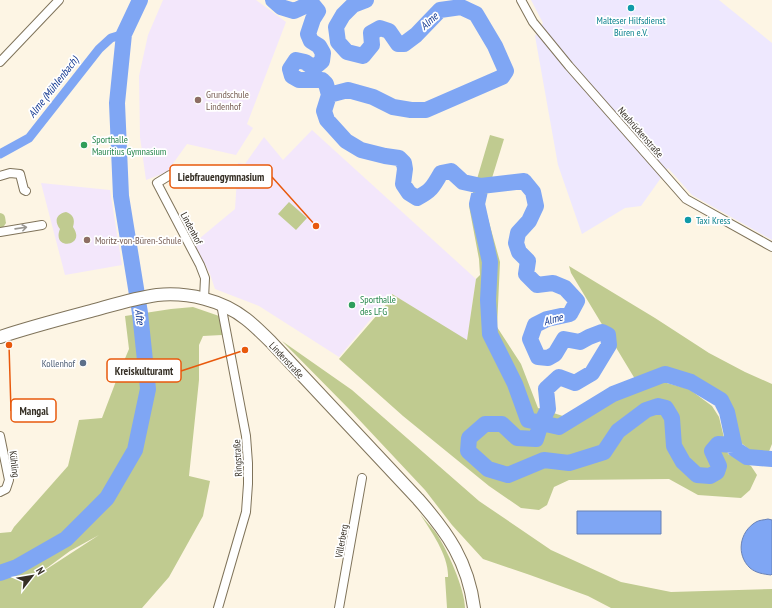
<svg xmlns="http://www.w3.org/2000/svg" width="772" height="608" font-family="'PT Sans Narrow',sans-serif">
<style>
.commercial{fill:#eee8fe}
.education{fill:#f3e7fb}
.green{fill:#c0cb90;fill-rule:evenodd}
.water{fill:#7fa6f4;stroke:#6982b6}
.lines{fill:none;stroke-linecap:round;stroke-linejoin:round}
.canal{stroke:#7fa6f4;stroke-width:9}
.river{stroke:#7fa6f4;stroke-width:16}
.minor-casing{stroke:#7f735a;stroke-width:10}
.secondary-casing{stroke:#7f735a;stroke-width:14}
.minor{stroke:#fff;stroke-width:8}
.secondary{stroke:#fff;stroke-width:12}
.oneway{stroke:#9a9792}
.culture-dot{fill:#0f9aa8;stroke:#fff;stroke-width:1.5}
.education-dot{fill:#8d6e63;stroke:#fff;stroke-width:1.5}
.leisure-dot{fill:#2e9e5b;stroke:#fff;stroke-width:1.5}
.service-dot{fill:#5c6f8a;stroke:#fff;stroke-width:1.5}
.labels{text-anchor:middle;stroke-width:3.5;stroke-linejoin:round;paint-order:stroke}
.culture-label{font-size:10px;fill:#0d838f;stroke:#fff}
.education-label{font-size:10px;fill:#785e54;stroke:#fff;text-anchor:start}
.street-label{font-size:10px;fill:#352f25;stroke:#fff}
.leisure-label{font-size:10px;fill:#27864d;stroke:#fff;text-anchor:start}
.service-label{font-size:10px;fill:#4e5e75;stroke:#fff;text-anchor:end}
.water-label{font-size:11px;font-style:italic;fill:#123790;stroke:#fff}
.leader{fill:none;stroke:#e8590c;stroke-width:1.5}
.callout-dot{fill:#e8590c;stroke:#fff;stroke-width:1.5}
.callout{fill:#fff;stroke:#e8590c;stroke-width:1.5}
.callout-label{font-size:11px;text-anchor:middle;font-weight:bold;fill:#352f25}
</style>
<rect width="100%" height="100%" fill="#fdf5e4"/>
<path class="commercial" d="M531,0H719L772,43V240L692,195L668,168L641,206L625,208L582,234L558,165L535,36L543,23Z"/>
<path class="education" d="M163,0H256L286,22L247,124L253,128L236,155L187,144L167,172L146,180L140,137L139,76L148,35Z
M312,130L476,279L467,341L392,294L339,357L259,306L215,289L210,274L194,243L235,209L238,163L245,164L264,137L283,160Z
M41,183L110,190L122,265L65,275Z"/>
<path class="green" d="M490,135L504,139L484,204L500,262L497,327L521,364L538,408L566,417L610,389L635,379L571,273L569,266L655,318L709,353L745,372L772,384V444L768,454L750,450L740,442L733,410L726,396L691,376L664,370L635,379L640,391L663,382L689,389L712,406L719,417L728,454L751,466L757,475L750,490L741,498L698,495L669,479L569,480L554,487L547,505L539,510L521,508L489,486L403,416L339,359L390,300L392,294L467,340L476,279L480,275L479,259L469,206Z
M289,202L307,218L296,230L278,214Z
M66,212C74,215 75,220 73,227C87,247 51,251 60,229C54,221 56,214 66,212Z
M0,213C6,214 5,218 6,223L2,229H0Z
M193,307L222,317V335L203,336L199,345V380L189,476L210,481L203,516L169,577L142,608H0V533L11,532L14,527L68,466L79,420L102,418L121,368L129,349L125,316L171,309ZM99,535L36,576L70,551Z
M282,341L352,390L479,501L551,550L621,582L671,592L772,589V608H611L588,596L530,575L483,559L452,525L425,490L349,409Z
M420,514C425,520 431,527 436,533C447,549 465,589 465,608H447L445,577H448C449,556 431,531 420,514Z"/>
<path class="water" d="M577,511H661V534H577Z
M768,519L772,520V574L771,575C763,574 756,573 750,568C736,555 739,532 756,522C759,520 764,520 768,519Z"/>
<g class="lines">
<path class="canal" d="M0,154L29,138L99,49L111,38L124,34"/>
<path class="river" d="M273,0L281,7L294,11L305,6L313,5L318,11L313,19L308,34L311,41L319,46L323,53L322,61L316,66H311L305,62L296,60L290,69L292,76L299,80H322L326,84L329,95L324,111L327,120L346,141L361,150L385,156L399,158L404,163L405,169L403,184L409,193L417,198C431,191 433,187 441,173L451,171L463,182L481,186L524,181L533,192L536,206L529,221L518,233L516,243L519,252L528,261L526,274L537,285L553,283L565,288L577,301L570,314L547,319L535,325L530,339L538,357L548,358L555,354L564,339L580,342L589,337L602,332L608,335L609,345L592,373L575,383L559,377L546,389L548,409L541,423L536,439L517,438L502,424H485L469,438L468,451L488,469L508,475L544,460L569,463L604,452L618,431L646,410L658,406L666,408L672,418L674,446L683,462L697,475L710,476L717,472L719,466L712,451L718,444L734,445
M329,95L348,90L373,97L393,107L411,110H426L502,77L506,71L495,46L476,14L461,7L440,10L416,35L404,44H398L389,31L380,28L371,33L372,45L363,56L347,52L338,42L336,27L343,15L353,5L366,0
M481,186L477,204L490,262L488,300L490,334L515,384L528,420L559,427L613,394L665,374L691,382L721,400L727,412L735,449L747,457L772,459
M0,573L17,567L66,539L107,498L135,450L148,389L140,313L121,196L117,103L124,34L140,0"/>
<g class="minor-casing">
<path id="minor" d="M521,0L533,22L569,66L686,199L772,247
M0,62L59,0
M170,175L157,183L200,265L205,278L204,299
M0,176L10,173L20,174L24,190L26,191
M0,232L42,225
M0,436L9,480L6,489L0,492
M218,608L246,512L248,484V463L246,436L221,304
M339,608L362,478"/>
</g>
<g class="secondary-casing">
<path id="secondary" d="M0,337C30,327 61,319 91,311C113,305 135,298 157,295C188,292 222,300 246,319C255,326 263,334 271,342L418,499C448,533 468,562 474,608"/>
</g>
<use href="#minor" class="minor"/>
<use href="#secondary" class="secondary"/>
</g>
<defs><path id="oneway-shaft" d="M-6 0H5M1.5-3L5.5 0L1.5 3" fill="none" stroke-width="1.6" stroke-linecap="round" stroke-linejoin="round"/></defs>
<use class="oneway" href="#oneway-shaft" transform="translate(21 228) rotate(-8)"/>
<g class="culture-dot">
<circle cx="631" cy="8" r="4"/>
<circle cx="688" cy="220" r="4"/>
</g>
<g class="education-dot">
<circle cx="198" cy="100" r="4"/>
<circle cx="87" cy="240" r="4"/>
</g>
<g class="leisure-dot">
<circle cx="84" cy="145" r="4"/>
<circle cx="352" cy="305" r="4"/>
</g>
<circle class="service-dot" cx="83" cy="363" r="4"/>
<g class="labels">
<g class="culture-label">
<text x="631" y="24">Malteser Hilfsdienst<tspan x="631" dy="12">Büren e.V.</tspan></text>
<text x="696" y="224" text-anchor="start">Taxi Kress</text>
</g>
<g class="education-label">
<text x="206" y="98">Grundschule<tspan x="206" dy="12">Lindenhof</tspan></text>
<text x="95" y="244">Moritz-von-Büren-Schule</text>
</g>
<g class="street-label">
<text transform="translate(641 132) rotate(49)" y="4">Neubrückenstraße</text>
<text transform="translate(192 228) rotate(62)" y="4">Lindenhof</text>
<text transform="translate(287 360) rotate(47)" y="4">Lindenstraße</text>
<text transform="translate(237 458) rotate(-93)" y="4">Ringstraße</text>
<text transform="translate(15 464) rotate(83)" y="4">Kühling</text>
<text transform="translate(341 541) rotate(-80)" y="4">Villerberg</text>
</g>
<g class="leisure-label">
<text x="92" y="143">Sporthalle<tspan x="92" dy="12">Mauritius Gymnasium</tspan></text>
<text x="360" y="303">Sporthalle<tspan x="360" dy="12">des LFG</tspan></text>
</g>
<g class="service-label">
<text x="75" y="367">Kollenhof</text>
</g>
<g class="water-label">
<text transform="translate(429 21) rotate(-43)" y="4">Alme</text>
<text transform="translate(53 87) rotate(-52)" y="4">Alme (Mühlenbach)</text>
<text transform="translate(140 317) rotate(83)" y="4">Afte</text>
<text transform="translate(553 319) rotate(-15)" y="4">Alme</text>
</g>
</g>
<path class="leader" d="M316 226L272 177M245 350L181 371M9 345L11 411"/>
<g class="callout-dot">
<circle cx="316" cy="226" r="4"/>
<circle cx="245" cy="350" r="4"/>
<circle cx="9" cy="345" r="4"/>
</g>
<g class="callout">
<rect x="170" y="165" width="102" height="23" rx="4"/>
<rect x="107" y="359" width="74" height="23" rx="4"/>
<rect x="11" y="399" width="45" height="23" rx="4"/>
</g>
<g class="callout-label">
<text x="221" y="181">Liebfrauengymnasium</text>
<text x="144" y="375">Kreiskulturamt</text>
<text x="34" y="415">Mangal</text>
</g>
<g transform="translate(32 576) rotate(59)" stroke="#ffffff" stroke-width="3" paint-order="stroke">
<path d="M0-3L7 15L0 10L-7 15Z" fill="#352f25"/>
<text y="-6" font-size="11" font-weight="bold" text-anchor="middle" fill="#352f25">N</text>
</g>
</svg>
